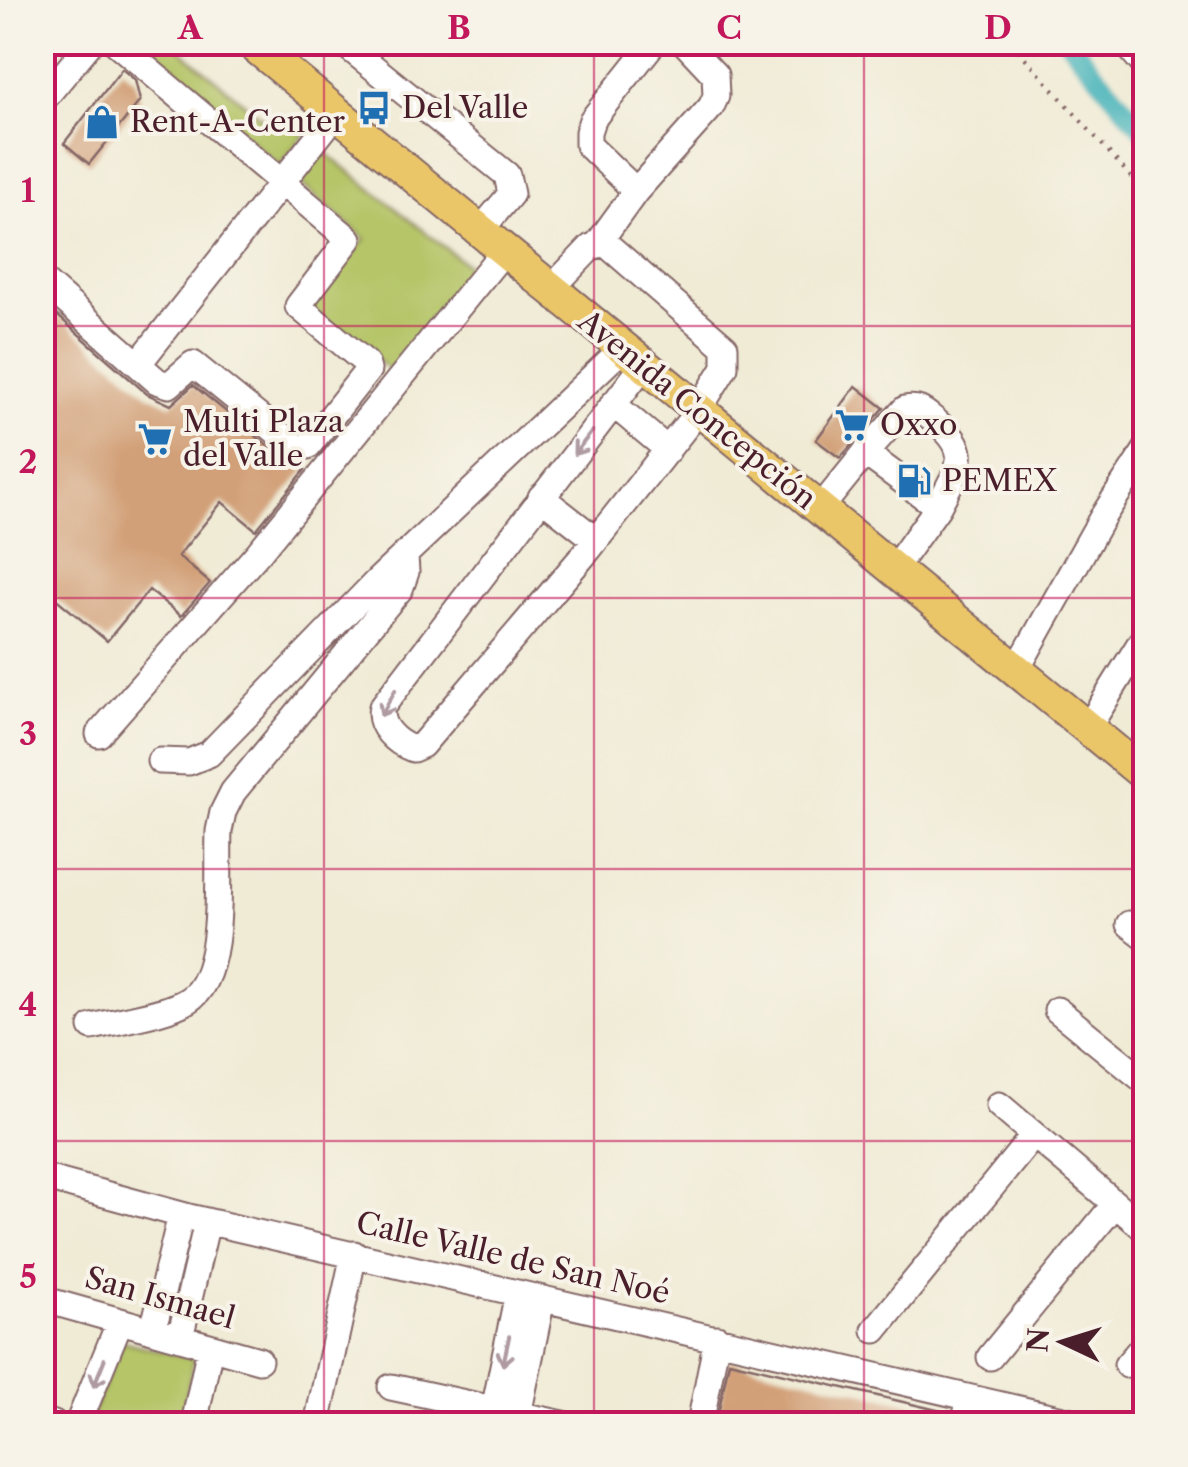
<svg xmlns="http://www.w3.org/2000/svg" width="1188" height="1467" font-family="'Libre Caslon Text',serif">
<style>
.green{fill:#b5c568;stroke:#80724a;stroke-width:2.5}
.lines{fill:none;stroke-linecap:round;stroke-linejoin:round}
.canal{stroke:#40b1b8;stroke-width:20}
.building{fill:#d2a078}
.minor-casing{stroke:#846666;stroke-width:29}
.major-casing{stroke:#846666;stroke-width:36}
.path{stroke:#846666;stroke-width:4;stroke-dasharray:2.5 8;stroke-linecap:butt}
.minor{stroke:#fff;stroke-width:25}
.major{stroke:#ebc669;stroke-width:32}
.oneway{stroke:#ae9aa0}
.grid{fill:none;stroke:#c2185b;stroke-width:2.5;stroke-opacity:0.55}
.labels{text-anchor:middle;stroke-width:8;stroke-linejoin:round;paint-order:stroke}
.poi-label{font-size:30px;fill:#4a1f2b;stroke:#f7f3e8;text-anchor:start}
.street-label{font-size:30px;fill:#4a1f2b;stroke:#f7f3e8}
.neatline{fill:none;stroke:#c2185b;stroke-width:4}
.grid-label{font-size:32px;text-anchor:middle;font-weight:bold;fill:#c2185b}
</style>
<rect width="100%" height="100%" fill="#f7f3e8"/>
<filter id="ink" filterUnits="userSpaceOnUse"><feTurbulence type="fractalNoise" baseFrequency=".01" numOctaves="2"/><feDisplacementMap in="SourceGraphic" scale="20" xChannelSelector="R" yChannelSelector="G"/><feConvolveMatrix kernelMatrix="1 2 1 2 8 2 1 2 1" color-interpolation-filters="sRGB"/></filter>
<filter id="wash" filterUnits="userSpaceOnUse"><feTurbulence type="fractalNoise" baseFrequency=".0048" numOctaves="4" result="noise"/><feDisplacementMap in="SourceGraphic" scale="40" xChannelSelector="R" yChannelSelector="G"/><feGaussianBlur stdDeviation="2.25" result="paint"/><feColorMatrix in="noise" values="0 0 0 0 0 0 0 0 0 0 0 0 0 0 0 0 0 1.4 0 .05"/><feComposite in="paint" operator="in"/></filter>
<g filter="url(#wash)">
<rect width="100%" height="100%" fill="#f0ebd5"/>
<path class="green" d="M135,43H175L176,46L264,120L280,114L305,134L280,166Z
M320,148L473,270L392,372L309,307L365,239L294,178Z
M122,1341L194,1359L180,1424H88Z"/>
<g class="lines">
<path class="canal" d="M1069,42L1146,133"/>
</g>
<g id="blocks">
<path class="building" d="M122,69L135,80L140,101L89,164L64,143Z
M42,302L147,394L171,405L193,385L287,461L305,470L256,530L222,502L178,556L210,583L181,616L149,590L107,641L42,587Z
M856,386L884,408L840,458L816,440Z
M729,1361L950,1413L948,1424H716Z"/>
</g>
</g>
<g filter="url(#ink)">
<use href="#blocks" fill-opacity="0" stroke="#846666" stroke-width="2.5"/>
<g class="lines">
<g class="minor-casing">
<path id="minor" d="M342,42L507,175L511,194L479,232
M654,42L592,120L588,132V145L636,191L711,107L716,96L715,75L684,42
M1125,42L1146,67
M274,62L292,42
M42,101L91,42
M599,242L636,191
M42,280L157,381L169,385L193,364L297,448L308,446L368,370L366,363L298,306L349,239L115,42
M550,290L591,247L605,243L725,347V367L698,411L589,549L422,745L413,749C396,743 377,726 382,707L643,366
M139,363L335,115
M613,404L668,450
M865,453L905,409C918,406 923,411 933,419C975,453 959,465 938,507
M541,497L596,540
M819,510L865,453L938,507L893,570
M1016,671L1103,516L1146,450
M1087,729L1146,634
M99,734L259,552L503,252
M160,761L189,762L209,754L377,581L622,349
M1129,924L1146,937
M1057,1010L1146,1082
M92,1027C116,1021 169,1013 188,1000C227,976 217,873 219,831L223,812L233,792L400,589L406,572L405,556
M999,1105L1146,1230
M42,1177L193,1218L1084,1424
M42,1299L259,1360
M153,1330L181,1215
M875,1330L1034,1135
M180,1338L207,1222
M990,1357L1115,1204
M1127,1365L1146,1343
M391,1387L563,1424
M494,1410L518,1293
M518,1415L542,1299
M42,1420L54,1424
M78,1424L120,1321
M194,1424L210,1347
M317,1424L354,1254
M700,1424L717,1338
M964,1424L970,1398"/>
</g>
<g class="major-casing">
<path id="major" d="M250,42L1146,776"/>
</g>
<path class="path" d="M1011,42L1146,194"/>
<use href="#minor" class="minor"/>
<use href="#major" class="major"/>
</g>
<defs><path id="oneway-shaft" d="M-6 0H5M1.5-3L5.5 0L1.5 3" fill="none" stroke-width="1.6" stroke-linecap="round" stroke-linejoin="round" transform="scale(2.5)"/></defs>
<g class="oneway">
<use href="#oneway-shaft" transform="translate(583 443) rotate(128)"/>
<use href="#oneway-shaft" transform="translate(388 703) rotate(119)"/>
<use href="#oneway-shaft" transform="translate(506 1351) rotate(102)"/>
<use href="#oneway-shaft" transform="translate(99 1373) rotate(112)"/>
</g>
</g>
<path class="grid" d="M324,42V1424M594,42V1424M864,42V1424M42,326H1146M42,598H1146M42,869H1146M42,1141H1146"/>
<defs>
<g id="bus-bare" transform="scale(2.7)"><path d="M-5-6H5V4H4V6H2V4H-2V6H-4V4H-5ZM-3.5-4V0h7V-4ZM-3.5 1.2v1.5H-2V1.2ZM2 1.2v1.5H3.5V1.2Z" fill="#1f6fb2" stroke="#f7f3e8" stroke-width="2.5" paint-order="stroke"/></g>
<g id="shop-bare" transform="scale(2.7)"><path d="M-5-2.5h2.3a2.7 3.5 0 0 1 5.4 0H5L5.5 6h-11ZM-1.5-2.5h3a1.5 2.3 0 0 0-3 0Z" fill="#1f6fb2" stroke="#f7f3e8" stroke-width="2.5" paint-order="stroke"/></g>
<g id="supermarket-bare" transform="scale(2.7)"><path d="M-6-5.5h2.5l.6 2H6L4.5 2H-2.5L-4.4-4H-6ZM-1.5 3.2a1.3 1.3 0 1 0 .1 0ZM3 3.2a1.3 1.3 0 1 0 .1 0Z" fill="#1f6fb2" stroke="#f7f3e8" stroke-width="2.5" paint-order="stroke"/></g>
<g id="fuel-bare" transform="scale(2.7)"><path d="M-5.5-6h7V0h2V4h1.3V-2.5L3-4.5l.8-.8L6-3V5H2.5V1h-1V6h-7ZM-4.2-4.7v3.2H.2V-4.7Z" fill="#1f6fb2" stroke="#f7f3e8" stroke-width="2.5" paint-order="stroke"/></g>
</defs>
<g fill-rule="evenodd">
<use href="#bus-bare" x="374" y="108"/>
<use href="#shop-bare" x="102" y="122"/>
<use href="#supermarket-bare" x="852" y="425"/>
<use href="#supermarket-bare" x="155" y="439"/>
<use href="#fuel-bare" x="914" y="481"/>
</g>
<g class="labels">
<g class="poi-label">
<text x="402" y="118">Del Valle</text>
<text x="130" y="132">Rent-A-Center</text>
<text x="183" y="432">Multi Plaza<tspan x="183" dy="34">del Valle</tspan></text>
<text x="880" y="435">Oxxo</text>
<text x="942" y="491">PEMEX</text>
</g>
<g class="street-label">
<text transform="translate(697 410) rotate(39)" y="10">Avenida Concepción</text>
<text transform="translate(513 1258) rotate(13)" y="10">Calle Valle de San Noé</text>
<text transform="translate(160 1298) rotate(16)" y="10">San Ismael</text>
</g>
</g>
<rect width="1188" height="1467" fill="none" stroke="#f7f3e8" stroke-width="110"/>
<g transform="translate(1063 1342) rotate(274)" stroke="#f7f3e8" stroke-width="8" paint-order="stroke">
<path d="M0-8L18 38L0 25L-18 38Z" fill="#4a1f2b"/>
<text y="-15" font-size="28" font-weight="bold" text-anchor="middle" fill="#4a1f2b">N</text>
</g>
<rect x="55" y="55" width="1078" height="1357" class="neatline"/>
<g class="grid-label">
<text x="190" y="39">A</text>
<text x="459" y="39">B</text>
<text x="729" y="39">C</text>
<text x="998" y="39">D</text>
<text x="28" y="202">1</text>
<text x="28" y="473">2</text>
<text x="28" y="745">3</text>
<text x="28" y="1016">4</text>
<text x="28" y="1288">5</text>
</g>
</svg>
